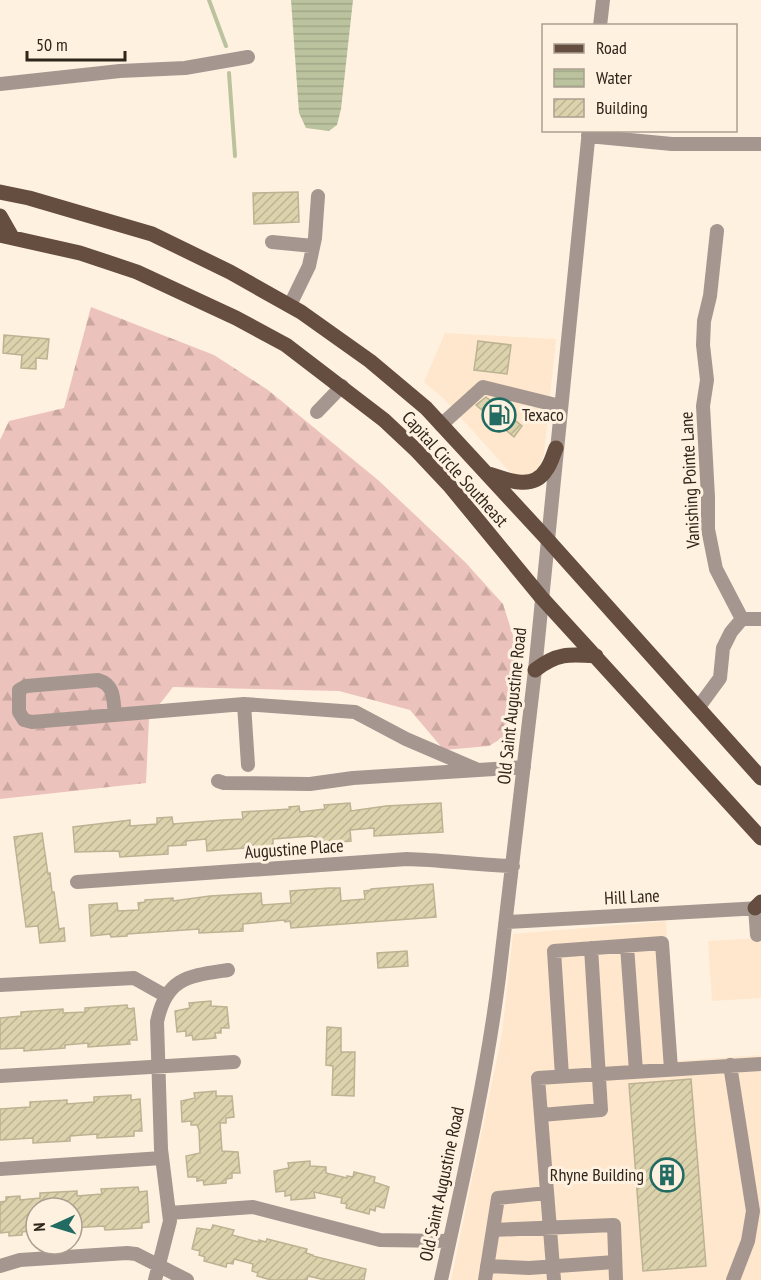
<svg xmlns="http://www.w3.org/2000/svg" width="761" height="1280" font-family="'PT Sans Narrow',sans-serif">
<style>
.built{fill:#fee7cc}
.forest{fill:url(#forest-firs)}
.water{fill:url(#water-rules)}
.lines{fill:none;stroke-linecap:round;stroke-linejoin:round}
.stream{stroke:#bbc39e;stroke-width:4}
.building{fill:url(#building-hatch);stroke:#bcb393;stroke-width:1.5}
.minor{stroke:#a59790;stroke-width:14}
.major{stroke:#654d40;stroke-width:15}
.labels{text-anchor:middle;stroke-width:6;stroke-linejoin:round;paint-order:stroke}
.poi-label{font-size:18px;fill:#2e251b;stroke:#fff1e0;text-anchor:start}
.street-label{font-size:18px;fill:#2e251b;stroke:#fff1e0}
</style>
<defs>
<pattern id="forest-firs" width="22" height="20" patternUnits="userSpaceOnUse" patternTransform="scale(1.5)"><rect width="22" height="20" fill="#ecc2bc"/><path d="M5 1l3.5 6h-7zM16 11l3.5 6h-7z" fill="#cba7a1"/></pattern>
<pattern id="water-rules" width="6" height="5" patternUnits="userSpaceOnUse" patternTransform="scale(1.5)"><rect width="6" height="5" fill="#bbc39e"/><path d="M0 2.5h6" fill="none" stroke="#a1a788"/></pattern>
<pattern id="building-hatch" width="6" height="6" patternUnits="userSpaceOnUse" patternTransform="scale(1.5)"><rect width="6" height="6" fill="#dcd2ac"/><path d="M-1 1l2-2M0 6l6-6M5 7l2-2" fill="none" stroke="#bdb493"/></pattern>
</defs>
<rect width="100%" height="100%" fill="#fff1e0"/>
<path class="built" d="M445,333L556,339L544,454L538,471L521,476L509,471L444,399L424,382Z
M666,921L676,1061L761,1055V1280H451L502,1034L513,934Z
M761,938V998L712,1001L708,941Z"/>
<path class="forest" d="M91,307L214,355L268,390L378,480L465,562L503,604L516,645L507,735L489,746L444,750L410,710L339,691L173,687L149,718L146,783L0,799V440L9,421L64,408Z"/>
<path class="water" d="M291,0H353L341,109L337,125L329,131L306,128L299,113Z"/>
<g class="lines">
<path class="stream" d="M209,0L226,46
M229,73L235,156"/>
</g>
<path class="building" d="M298,192L299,222L254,224L253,193Z
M4,335L49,339L47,359L36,358V369L21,368L22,355L3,353Z
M478,341L511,345L507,374L474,370Z
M486,397L522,426L514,437L476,405Z
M350,803L351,811L386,806L441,803L443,832L374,836V828L350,830L351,841L330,843L315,844V837L312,836L273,839V846L207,851L206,839L186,841V845L168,846V854L120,857L119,851L75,852L73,827L130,820V826L157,824V818L172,817L173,824L223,820L243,819L242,812L290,809L289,807L299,806L300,812L325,809L324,805Z
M42,833L48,874L50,873L52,892H54L59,929L64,928L65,941L40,943L38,926L26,927L14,837Z
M433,884L436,917L291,928L290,921L285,922L284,920L243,924V931L199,933V929L127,934V936L111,937L110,934L91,936L89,905L117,903L118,911L139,910L138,903L145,902V900L173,898V901L210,896L261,893L262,905L291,903L290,891L329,888H340L341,901L365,899L364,891L371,890V889Z
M407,951L408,966L378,968L377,953Z
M211,1001V1006L227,1007L229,1028H221V1033H215L216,1038L193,1040L192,1035L186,1036V1031L177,1032L175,1011L190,1008L189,1003Z
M127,1005L128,1009L134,1008L137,1040H129L130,1044L88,1047V1043L65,1045V1048L24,1051V1048L0,1049V1018L21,1016V1012L63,1009V1013L85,1012V1008Z
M327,1027L341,1028V1052H355L354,1096L332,1095L333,1066L326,1065Z
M691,1079L706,1266L643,1271L629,1084Z
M216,1091V1096H232L234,1117L226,1118V1123H220L222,1151L238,1152L240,1173H232V1178L226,1179V1183L204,1185L203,1180L197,1181V1177H188L186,1156L200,1153L199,1130L197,1125H191V1121L182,1122L181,1101L195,1098L194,1093Z
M131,1095V1100L140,1099L142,1131H134V1136L97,1138V1134L70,1136V1141L33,1143V1138L0,1140V1109L30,1107V1102L67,1100V1104L94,1102V1097Z
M310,1161V1166L326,1167V1173L347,1178V1176L353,1177L354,1172L375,1177L374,1182L389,1187L384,1208L376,1206L375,1211L370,1209L369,1214L346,1208L347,1204L341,1203L342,1198L314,1192L315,1198L291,1200V1195L285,1196V1191L276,1192L274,1171L289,1168L288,1163Z
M138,1187L139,1192L147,1191L149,1222L142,1223V1228L105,1230L104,1226L72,1228V1208H36V1230L22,1232V1235L9,1236V1232L0,1233V1202L6,1201V1197L20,1196V1200L40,1198V1193L77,1191V1196L102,1194L101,1189Z
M213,1225L234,1230L232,1235L259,1242V1240L266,1242L267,1239L307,1249L306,1253L313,1255V1256L366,1269L364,1280H325L308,1276L307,1280H271L257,1276L258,1273L252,1271L253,1264L234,1259L233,1264L227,1263L226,1267L204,1261L205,1257L199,1255L200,1251L192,1249L197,1228L211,1230Z"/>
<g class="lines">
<path class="minor" d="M600,26L603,0
M0,84L120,71L185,68L248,57
M588,136L672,144H761
M717,231L710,296L704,321L703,345L707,380L703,406L708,497V529L716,569L742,619
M272,242L313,246
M290,305L309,266L315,238L318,196
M317,412L342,386
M441,425L483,387L560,406
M742,619H761
M244,704L248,765
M698,708L720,678L723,648L731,632L742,619
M115,715C113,699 115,685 98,680L26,686L19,690V712L24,720L32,722L244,704L355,712L406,739L478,770
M218,781L224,783L310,784L353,778L524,767
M77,882L407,859C443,860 477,865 513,866
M755,908L757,935
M506,922L761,908
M627,946L636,1071
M0,985L134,978L166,996
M730,1065L753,1211L748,1241L733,1280
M0,1076L234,1062
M562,1076L554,951L662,943L671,1069
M541,1115L601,1110L591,948
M0,1169L162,1158
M169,1213L253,1207L380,1240L449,1241
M493,1230L614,1225L616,1280
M0,1266L20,1260L127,1253L136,1254L187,1280
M487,1266L529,1268L615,1262
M155,1280L170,1221L161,1149L157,1022C166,977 189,976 228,970
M441,1280C463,1180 486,1079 499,977L535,670L589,130
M485,1280L498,1198L547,1193
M554,1280L538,1078L761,1064"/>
<path class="major" d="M0,192L29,198L152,234L230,272L301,312L370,361L426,408L547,539L761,778
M0,216L12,237
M0,235L80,253L137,272L236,318L286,345L384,420L417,451L449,485L541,597L761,838
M489,474C507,480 533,491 546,470C551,464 553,455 556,448
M535,670C557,653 569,654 596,656
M755,908L761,902"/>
</g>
<defs>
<g id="fuel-ring" transform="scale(1.725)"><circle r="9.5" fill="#fff1e0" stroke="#216b63" stroke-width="1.5"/><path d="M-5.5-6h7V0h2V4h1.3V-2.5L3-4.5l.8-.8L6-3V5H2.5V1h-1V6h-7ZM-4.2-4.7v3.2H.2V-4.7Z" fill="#216b63"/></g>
<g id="building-ring" transform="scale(1.725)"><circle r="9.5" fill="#fff1e0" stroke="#216b63" stroke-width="1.5"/><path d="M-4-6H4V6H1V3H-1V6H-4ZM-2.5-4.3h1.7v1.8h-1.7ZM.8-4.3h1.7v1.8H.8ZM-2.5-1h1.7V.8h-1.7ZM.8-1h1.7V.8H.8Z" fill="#216b63"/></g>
</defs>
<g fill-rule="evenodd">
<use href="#fuel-ring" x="499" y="415"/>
<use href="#building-ring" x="667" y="1175"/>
</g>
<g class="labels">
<g class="poi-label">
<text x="522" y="421">Texaco</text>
<text x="644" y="1181" text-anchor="end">Rhyne Building</text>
</g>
<g class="street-label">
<text transform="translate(455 469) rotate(48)" y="6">Capital Circle Southeast</text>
<text transform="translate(690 480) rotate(-93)" y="6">Vanishing Pointe Lane</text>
<text transform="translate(512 706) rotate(-84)" y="6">Old Saint Augustine Road</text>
<text transform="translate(294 849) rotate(-4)" y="6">Augustine Place</text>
<text transform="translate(632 897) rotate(-3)" y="6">Hill Lane</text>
<text transform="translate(442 1184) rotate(-78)" y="6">Old Saint Augustine Road</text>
</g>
</g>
<rect x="542" y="24" width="195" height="108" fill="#fff1e0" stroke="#ab9f91" stroke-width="1.5"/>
<rect x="554" y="44" width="30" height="9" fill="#654d40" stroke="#ab9f91" stroke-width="1.5"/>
<text x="596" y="54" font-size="18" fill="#2e251b">Road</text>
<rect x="554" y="69" width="30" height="18" fill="url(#water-rules)" stroke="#ab9f91" stroke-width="1.5"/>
<text x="596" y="84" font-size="18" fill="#2e251b">Water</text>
<rect x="554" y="99" width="30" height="18" fill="url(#building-hatch)" stroke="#ab9f91" stroke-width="1.5"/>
<text x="596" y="114" font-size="18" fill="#2e251b">Building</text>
<g transform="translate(54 1226) rotate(266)"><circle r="28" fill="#fff1e0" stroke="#ab9f91" stroke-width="1.5"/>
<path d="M0-4.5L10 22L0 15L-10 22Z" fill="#216b63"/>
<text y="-9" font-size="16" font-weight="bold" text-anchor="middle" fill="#2e251b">N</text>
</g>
<path d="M27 51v9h98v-9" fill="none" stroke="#2e251b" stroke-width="3"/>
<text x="36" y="51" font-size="18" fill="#2e251b" stroke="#fff1e0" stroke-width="4.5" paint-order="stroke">50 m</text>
</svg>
